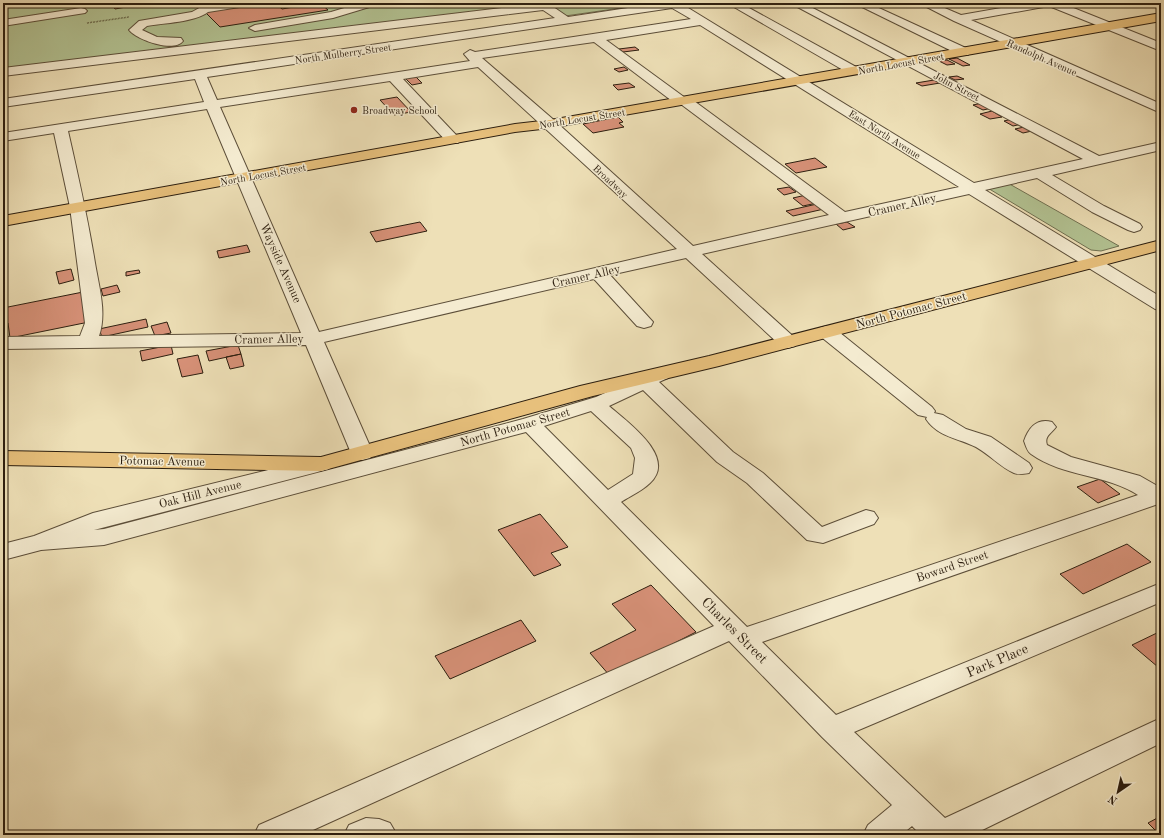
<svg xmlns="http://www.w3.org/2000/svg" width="1164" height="838" font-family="'Old Standard TT',serif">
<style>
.green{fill:#b3c393;stroke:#707051}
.building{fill:#d79178;stroke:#2c1e0f}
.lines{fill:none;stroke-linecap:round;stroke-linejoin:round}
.minor-casing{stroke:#5c4e39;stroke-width:2}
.major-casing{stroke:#2c1e0f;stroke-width:2}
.path{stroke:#2c1e0f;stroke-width:1.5;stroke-dasharray:0.5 1;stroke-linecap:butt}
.minor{fill:#f4ebd0;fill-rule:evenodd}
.major{fill:#e7c07c;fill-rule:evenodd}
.poi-dot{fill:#8f2418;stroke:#f4ebd0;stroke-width:1.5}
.labels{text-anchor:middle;stroke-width:3;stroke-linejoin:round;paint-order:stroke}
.far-street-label{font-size:10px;fill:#2c1e0f;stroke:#f4ebd0}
.far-poi-label{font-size:10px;fill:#2c1e0f;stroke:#f4ebd0;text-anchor:start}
.street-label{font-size:12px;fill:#2c1e0f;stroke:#f4ebd0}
.near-street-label{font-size:14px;fill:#2c1e0f;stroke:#f4ebd0}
</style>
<rect width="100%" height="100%" fill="#eee0b7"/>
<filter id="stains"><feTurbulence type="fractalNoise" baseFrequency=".005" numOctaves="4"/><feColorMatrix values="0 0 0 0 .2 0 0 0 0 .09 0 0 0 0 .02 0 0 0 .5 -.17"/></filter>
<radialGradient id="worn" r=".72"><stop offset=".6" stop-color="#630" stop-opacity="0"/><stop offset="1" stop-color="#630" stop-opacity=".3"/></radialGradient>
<path class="green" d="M3,3H656L565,16L550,5L3,71Z
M1006,182L1119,246L1101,251L1091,250L986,187Z"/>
<path class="building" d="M123,3L126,7L115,9L112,5Z
M255,3H320L328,10L220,27L204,11Z
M275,3H310L311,4L282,9Z
M635,47L639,50L623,52L619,49Z
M957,58L970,65L963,66L949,59Z
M947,60L955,64L947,65L939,61Z
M624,67L628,70L619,72L614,69Z
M414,75L422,83L412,85L404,77Z
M957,76L964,79L955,80L949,77Z
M940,79L946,82L922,86L916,83Z
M629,83L635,87L618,90L613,85Z
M397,97L411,112L394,115L380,100Z
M982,103L992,108L983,110L973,105Z
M992,111L1002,117L990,119L980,114Z
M618,117L623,122L619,123L624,127L593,133L583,124Z
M1012,119L1022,124L1013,126L1004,121Z
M1024,127L1032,131L1023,133L1015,129Z
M815,158L827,167L796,173L785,164Z
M789,187L796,192L784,195L777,189Z
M806,195L817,203L803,206L793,198Z
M817,204L824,209L793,216L786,211Z
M420,222L427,231L376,242L370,232Z
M847,222L855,227L843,230L836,224Z
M247,245L250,252L219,258L217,251Z
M71,269L74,280L59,284L56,272Z
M139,270L140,273L126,276V272Z
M117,285L120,292L103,296L101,289Z
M83,292L89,322L10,338L8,323H3V308Z
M146,319L148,327L102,337L99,329Z
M167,322L171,333L155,336L151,326Z
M171,345L173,354L142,361L140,351Z
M238,345L241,354L209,361L206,351Z
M241,354L244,366L230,369L226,357Z
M198,355L203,373L182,377L177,359Z
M1100,479L1120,494L1098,503L1077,487Z
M540,514L568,547L551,553L561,565L534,576L498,530Z
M1127,544L1151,562L1083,594L1060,574Z
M651,585L696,632L610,676L590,653L636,630L612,604Z
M521,620L536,641L450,679L435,656Z
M1161,631V665L1158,667L1132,645Z
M1161,816V835H1160L1148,823Z"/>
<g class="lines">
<g class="minor-casing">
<path id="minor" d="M223,3H251L246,6L208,12C196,22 163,23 147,26L142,30L157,37L181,38L183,41C174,53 137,40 129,30L139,21L192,12L201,7Z
M361,3H377L376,5L333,18L255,31L249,28L255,25L331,12Z
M543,3L549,4L568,17L661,3H688L685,6L974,183L1083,159L790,3H803L1099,156L1161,142V150L1052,175L1104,206L1140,224L1142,227L1140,230L1134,232L1128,230L1092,212L1037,178L985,190L1161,297V310L1155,309L969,194L702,254L795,338L798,342L795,346L788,348L781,346L686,258L610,275L653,322L651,326L644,328L637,326L594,279L324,342L373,453L370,458L362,460L354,458L351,453L306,345L3,349V337L80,336L85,323L70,207L54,133L3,141V133L204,102L195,79L3,107V99L555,18L543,10L3,76V68ZM672,8L691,19L475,52L470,50L464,54L470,61L217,100L207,77ZM700,25L959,187L845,212L690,98L684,97L606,40ZM594,42L676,104L682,105L829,215L693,246L555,121L482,58ZM478,67L677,249L319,332L220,107L390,81L448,143H458L460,140L458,137L403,79ZM207,109L301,333L99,336C107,313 99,287 95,263C88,219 78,175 68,131Z
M727,3H740L858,68L860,71L858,74H850Z
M854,3H868L968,49L970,52L968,55H960Z
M919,3H933L961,15L1029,3H1061L1161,43V51L1049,6L971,20L1161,104V113L954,21Z
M81,8L85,9L87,11L85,13L3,26V20Z
M827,326L834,328L932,407L935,411L934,413L943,415L966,429L991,437L1029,463L1032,468L1029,473C1023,474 1019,475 1014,473C1000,467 989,454 976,447C958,438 938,437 926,419L927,417L918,415L820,336L818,332L820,328Z
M661,368L668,370L671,374L668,378L659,382L733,452L763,473L822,527L866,510L874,512L878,518L874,524L823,543L807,540L747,483L717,462L643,390L609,406C626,421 678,457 650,483C642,491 630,496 621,502L747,627L1138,495C1106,474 1063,477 1031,454C1027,451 1026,446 1024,441C1029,427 1037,418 1052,422L1056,427C1051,434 1044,436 1047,445L1071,457L1140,476L1161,488V503L762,642L836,715L1161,583V602L854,732L945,818L1161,718V743L972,835H921L912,826L901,835H863L868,825L892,805L822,737L729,641L302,835H254L259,825L714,626L526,432L104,545L41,550L3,560V544L34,536L93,513L321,457L329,459L332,464L329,469L94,530L104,529L523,419L596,397ZM591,411L631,448L635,458L633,474L608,490L544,426Z
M366,818L379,819L390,823L397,835H344L349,825Z"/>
</g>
<g class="major-casing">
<path id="major" d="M1161,13V21L550,128L515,132L3,226V216L515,124L550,120Z
M1161,240V250L719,366L593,396L321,471L3,465V451L321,457L580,386L709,356Z"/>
</g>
<path class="path" d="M87,23L129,17"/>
<use href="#minor" class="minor"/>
<use href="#major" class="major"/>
</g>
<circle class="poi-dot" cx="354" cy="110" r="4"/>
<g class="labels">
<g class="far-street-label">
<text transform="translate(343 53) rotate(-8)" y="4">North Mulberry Street</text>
<text transform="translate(1042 57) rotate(24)" y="4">Randolph Avenue</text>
<text transform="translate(901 63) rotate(-10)" y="4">North Locust Street</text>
<text transform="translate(957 86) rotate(28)" y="4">John Street</text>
<text transform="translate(582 118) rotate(-9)" y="4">North Locust Street</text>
<text transform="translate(885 134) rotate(32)" y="4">East North Avenue</text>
<text transform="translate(263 174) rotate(-10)" y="4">North Locust Street</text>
<text transform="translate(611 181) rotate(43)" y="4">Broadway</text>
</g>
<g class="far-poi-label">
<text x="362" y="114">Broadway School</text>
</g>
<g class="street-label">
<text transform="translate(902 205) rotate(-13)" y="4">Cramer Alley</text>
<text transform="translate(281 263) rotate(66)" y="4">Wayside Avenue</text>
<text transform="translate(586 276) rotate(-13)" y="4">Cramer Alley</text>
<text transform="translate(911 310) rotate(-15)" y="4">North Potomac Street</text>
<text transform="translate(269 339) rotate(-1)" y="4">Cramer Alley</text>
<text transform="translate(515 427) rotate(-16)" y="4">North Potomac Street</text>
<text transform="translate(162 461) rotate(1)" y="4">Potomac Avenue</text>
<text transform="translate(200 494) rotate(-14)" y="4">Oak Hill Avenue</text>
<text transform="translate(952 566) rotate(-19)" y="4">Boward Street</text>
</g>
<g class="near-street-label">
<text transform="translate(735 630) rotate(45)" y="5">Charles Street</text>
<text transform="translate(997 660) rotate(-23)" y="5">Park Place</text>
</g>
</g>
<rect width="1164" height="838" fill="none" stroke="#eee0b7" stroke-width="16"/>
<rect x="4" y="4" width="1156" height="830" fill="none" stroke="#2c1e0f" stroke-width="2"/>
<rect x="8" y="8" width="1148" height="822" fill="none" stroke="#2c1e0f"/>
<g transform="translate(1118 792) rotate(214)" stroke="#f4ebd0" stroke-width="3" paint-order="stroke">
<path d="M0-3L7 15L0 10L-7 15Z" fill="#2c1e0f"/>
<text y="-6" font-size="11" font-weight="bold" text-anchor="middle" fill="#2c1e0f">N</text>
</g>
<rect width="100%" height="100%" filter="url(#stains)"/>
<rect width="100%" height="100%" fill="url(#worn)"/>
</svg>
